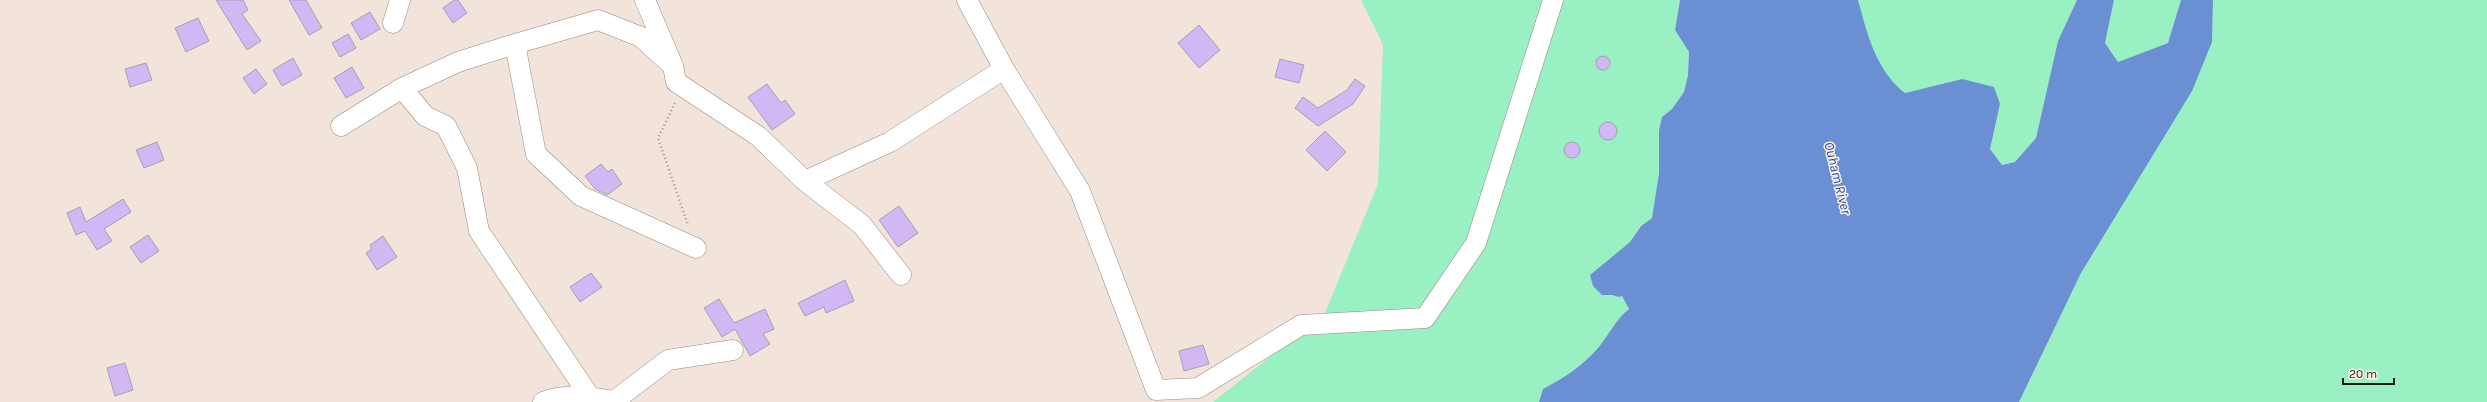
<svg xmlns="http://www.w3.org/2000/svg" width="2487" height="402" font-family="Karla,sans-serif">
<style>
.green{fill:#99f0c2}
.water{fill:#6a8fd3}
.building{fill:#d1b8f5;stroke:#a5a0ad}
.lines{fill:none;stroke-linecap:round;stroke-linejoin:round}
.street-casing{stroke:#968981;stroke-width:21}
.path{stroke:#9e938d;stroke-width:2.5;stroke-dasharray:1 3;stroke-linecap:butt}
.street{stroke:#fff;stroke-width:20}
.labels{text-anchor:middle;stroke-width:3;stroke-linejoin:round;paint-order:stroke}
.water-label{font-size:14px;font-style:italic;fill:#214c9c;stroke:#fef2eb}
</style>
<rect width="100%" height="100%" fill="#f3e4db"/>
<path class="green" d="M1361,0H1680L1675,30L1689,52L1688,75L1684,92L1672,109L1662,117L1659,130V173L1652,218L1640,226L1630,242L1590,275L1612,294L1619,297L1622,296L1629,309C1616,319 1609,336 1597,349C1581,366 1564,378 1543,389L1539,402H1213L1325,313L1378,184L1383,45Z
M1858,0H2077L2058,41L2036,138L2015,162L2002,165L1990,149L2000,105L1962,79L1905,93C1876,71 1867,34 1858,0Z
M2114,0H2181L2168,43L2118,62L2105,43Z
M2213,0H2487V402H2019L2081,273L2212,42Z"/>
<path class="water" d="M1680,0H1858C1867,33 1876,71 1905,93L1962,79L1994,87L2000,104L1990,149L2002,165L2015,162L2036,138L2058,41L2077,0H2114L2105,43L2118,62L2168,43L2181,0H2213L2212,42L2192,91L2081,273L2019,402H1539L1543,389C1564,378 1582,366 1598,348C1609,335 1616,319 1629,309L1622,296L1619,297L1612,295H1602L1593,286L1590,275L1630,242L1641,226L1652,218L1659,173V130L1662,117L1672,109L1684,92L1688,75L1689,52L1675,30Z"/>
<path class="building" d="M216,0H243L248,10L242,14L261,41L247,50Z
M289,0H306L322,28L309,35Z
M454,0H458L467,13L453,23L443,8Z
M370,12L380,29L361,40L351,23Z
M198,18L209,41L186,52L175,28Z
M1199,25L1220,50L1199,68L1178,43Z
M348,34L356,48L340,57L332,43Z
M1596 63a7 7 0 1 1 14 0a7 7 0 1 1-14 0Z
M293,58L302,75L282,86L273,70Z
M1280,59L1304,65L1299,83L1275,77Z
M146,63L152,80L130,87L125,69Z
M352,67L364,88L346,98L334,78Z
M256,69L267,84L254,94L243,78Z
M1355,79L1365,86L1353,104L1318,126L1295,108L1303,97L1318,108L1347,90Z
M767,84L781,103L785,100L795,114L772,130L748,97Z
M1599 131a9 9 0 1 1 18 0a9 9 0 1 1-18 0Z
M1325,131L1346,152L1327,171L1306,150Z
M1564 150a8 8 0 1 1 16 0a8 8 0 1 1-16 0Z
M157,142L164,160L144,168L136,150Z
M601,164L608,172L612,169L622,184L607,195L595,189L585,176Z
M123,199L131,212L104,229L112,241L97,250L85,231L76,235L67,213L80,207L86,222Z
M899,206L918,233L898,247L879,220Z
M148,235L159,251L141,263L130,247Z
M383,236L397,257L377,270L366,253L372,249L370,245Z
M591,273L602,287L580,302L570,287Z
M845,280L854,301L826,313L824,307L805,316L798,303Z
M719,299L734,323L765,309L774,329L763,334L770,344L750,356L735,329L722,337L704,308Z
M1203,345L1209,364L1184,371L1179,351Z
M125,363L133,390L115,396L107,368Z"/>
<g class="lines">
<g class="street-casing">
<path id="street" d="M645,0L673,66L676,82L758,136L805,181L862,225L901,275
M967,0L1004,69L1080,191L1156,390L1198,388L1301,325L1425,318L1476,243L1553,0
M393,23L400,0
M673,66L641,37L598,20L515,44L536,154L581,196L696,248
M402,88L425,116L446,126L467,168L479,231L590,397
M341,126L402,88L458,62L515,44
M805,181L890,142L1004,69
M543,402C565,393 592,397 614,401L668,360L733,350"/>
</g>
<path class="path" d="M675,103L658,138L688,225"/>
<use href="#street" class="street"/>
</g>
<g class="labels">
<g class="water-label">
<text transform="translate(1838 178) rotate(76)" y="5">Ouham River</text>
</g>
</g>
<path d="M2343 378v6h51v-6" fill="none" stroke="#1e1916" stroke-width="2"/>
<text x="2349" y="378" font-size="12" fill="#1e1916" stroke="#fef2eb" stroke-width="3" paint-order="stroke">20 m</text>
</svg>
